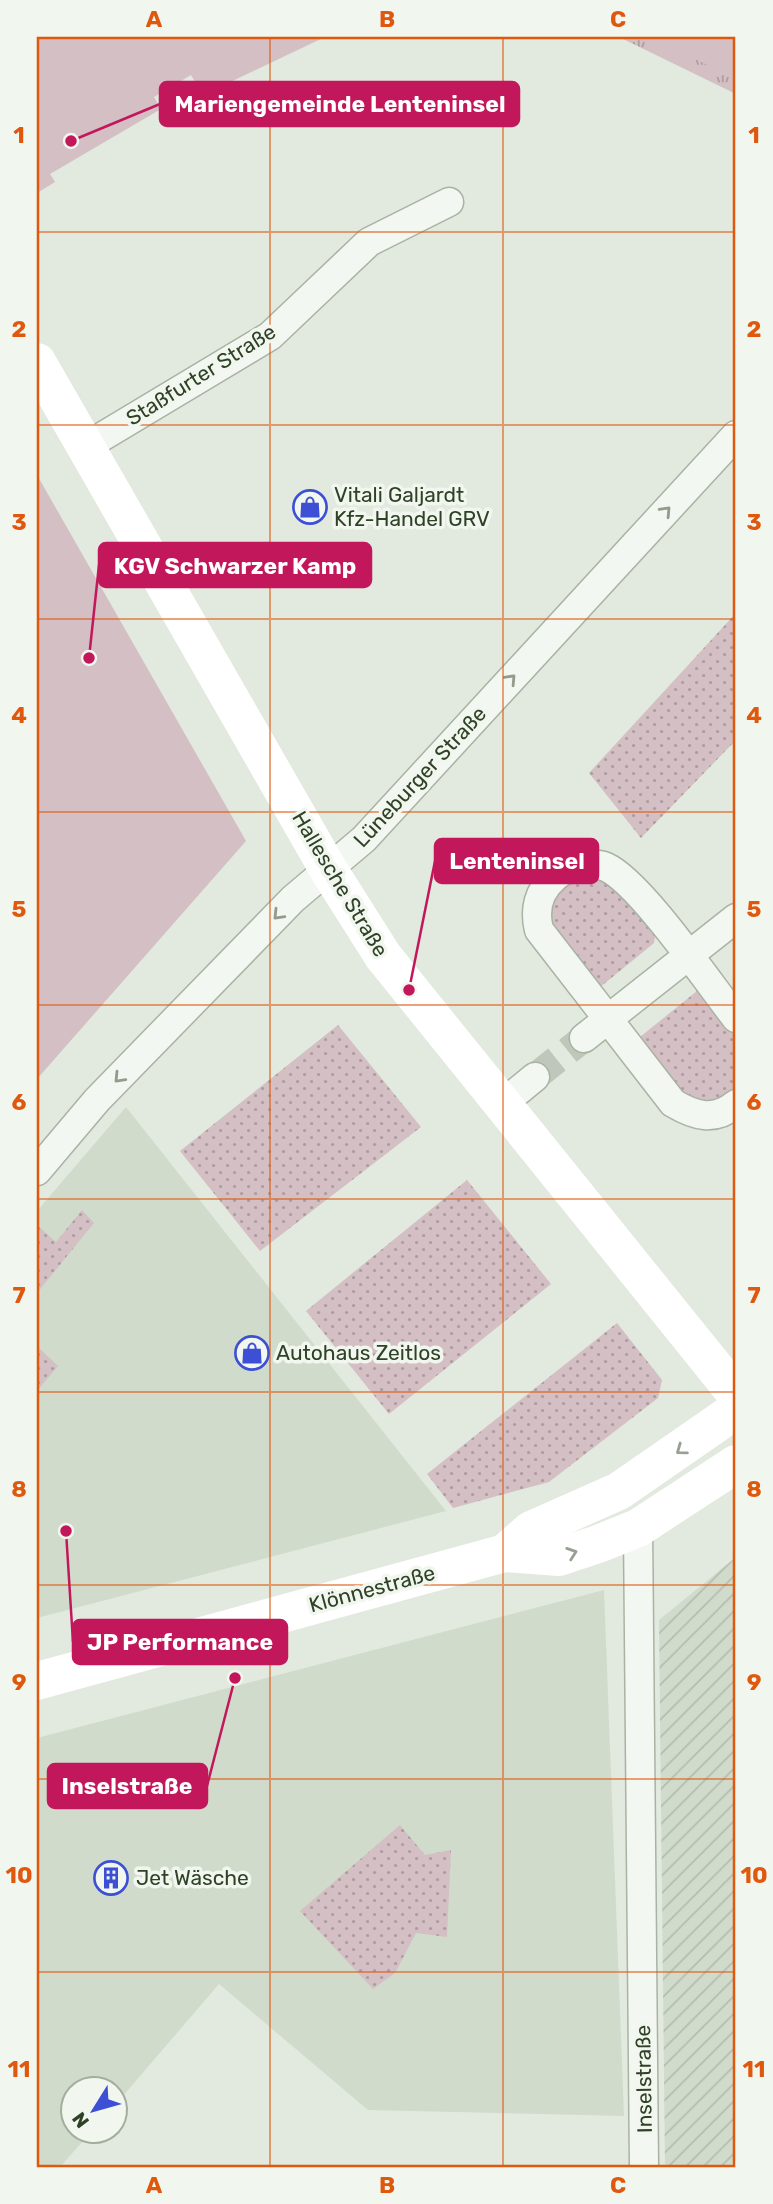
<svg xmlns="http://www.w3.org/2000/svg" width="773" height="2204" font-family="Rubik,sans-serif">
<style>
.built{fill:#d1dbcc}
.industrial{fill:url(#industrial-furrows)}
.grass{fill:url(#grass-dots)}
.park{fill:url(#park-tufts)}
.garden{fill:#d3bfc4}
.lines{fill:none;stroke-linecap:round;stroke-linejoin:round}
.minor-tunnel{stroke:#bec7b9;stroke-width:28;stroke-dasharray:28 14;stroke-linecap:butt}
.minor-casing{stroke:#a9b3a3;stroke-width:31}
.minor{stroke:#f3f7f1;stroke-width:28}
.secondary{stroke:#fff;stroke-width:38}
.oneway{stroke:#919c8c}
.oneway2{stroke:#97a093}
.grid{fill:none;stroke:#df580d;stroke-width:2;stroke-opacity:0.55}
.labels{text-anchor:middle;stroke-width:7;stroke-linejoin:round;paint-order:stroke}
.street-label{font-size:21px;fill:#2f4127;stroke:#f1f6ee}
.poi-label{font-size:21px;fill:#2f4127;stroke:#f1f6ee;text-anchor:start}
.leader{fill:none;stroke:#c2185b;stroke-width:2.5}
.callout-dot{fill:#c2185b;stroke:#f1f6ee;stroke-width:2.5}
.callout{fill:#c2185b;stroke:#c2185b;stroke-width:2.5}
.callout-label{font-size:23px;text-anchor:middle;font-weight:bold;fill:#fff}
.neatline{fill:none;stroke:#df580d;stroke-width:2.5}
.grid-label{font-size:23px;text-anchor:middle;font-weight:bold;fill:#df580d}
</style>
<defs>
<pattern id="industrial-furrows" width="10" height="10" patternUnits="userSpaceOnUse" patternTransform="scale(1.75)"><rect width="10" height="10" fill="#d1dbcc"/><path d="M-1 1l2-2M0 10L10 0M9 11l2-2" fill="none" stroke="#b4bdaf"/></pattern>
<pattern id="grass-dots" width="8" height="8" patternUnits="userSpaceOnUse" patternTransform="scale(1.75)"><rect width="8" height="8" fill="#d3bfc4"/><path d="M2 2h.1M6 6h.1" fill="none" stroke="#ac9d9f" stroke-width="1.8" stroke-linecap="round"/></pattern>
<pattern id="park-tufts" width="24" height="20" patternUnits="userSpaceOnUse" patternTransform="scale(1.75)"><rect width="24" height="20" fill="#d3bfc4"/><path d="M3 7l-1-3M5 7V3M7 7l1-3M15 17l-1-3M17 17v-4M19 17l1-3" fill="none" stroke="#ac9d9f"/></pattern>
</defs>
<rect width="100%" height="100%" fill="#e2e9de"/>
<path class="built" d="M126,1107L446,1511L37,1618V1211Z
M604,1590L624,2116L368,2110L219,1984L116,2104V2088H74V2130L92,2131L60,2167H37V1738Z"/>
<path class="industrial" d="M736,1557V2167H665L659,1620Z"/>
<path class="grass" d="M736,613V740L641,838L589,773Z
M580,876H602L656,931L654,943L599,988L549,922C551,898 560,889 580,876Z
M697,991L708,997L736,1032V1087C690,1128 663,1072 640,1037Z
M338,1025L421,1127L260,1251L180,1151Z
M467,1180L551,1284L389,1414L306,1311Z
M82,1210L94,1223L37,1293V1225L56,1242Z
M617,1323L662,1380L658,1398L549,1482L453,1508L427,1474Z
M37,1346L58,1366L37,1391Z
M400,1825L425,1855L451,1850L447,1937L416,1933L395,1973L373,1989L300,1911Z"/>
<path class="park" d="M619,37H736V94Z"/>
<path class="garden" d="M37,37H325L203,95L191,75L154,97L161,109L50,174L55,182L37,193Z
M647,37H736L723,72Z
M37,475L246,841L37,1079Z"/>
<g class="lines">
<path class="minor-tunnel" d="M535,1077L584,1038"/>
<g class="minor-casing">
<path id="minor" d="M85,447L270,336L369,242L449,202
M736,1018C710,985 640,882 606,867C591,861 567,866 555,877C538,891 534,910 539,930L673,1103C695,1116 714,1122 736,1104
M584,1038L736,918
M501,1105L535,1077
M37,1171L97,1100L293,899L364,839L736,435
M638,1528L644,2167"/>
</g>
<use href="#minor" class="minor"/>
<path class="secondary" d="M37,362L328,869L383,956L736,1394
M505,1553L531,1530L619,1491L736,1410
M37,1681L505,1553L559,1557L598,1544L638,1528L736,1464"/>
</g>
<defs><path id="oneway-chevron" d="M-2-3.5L2.5 0L-2 3.5" fill="none" stroke-width="1.6" stroke-linecap="round" stroke-linejoin="round" transform="scale(1.75)"/></defs>
<g class="oneway">
<use href="#oneway-chevron" transform="translate(666 511) rotate(-47)"/>
<use href="#oneway-chevron" transform="translate(511 679) rotate(-47)"/>
<use href="#oneway-chevron" transform="translate(278 915) rotate(134)"/>
<use href="#oneway-chevron" transform="translate(119 1078) rotate(134)"/>
</g>
<g class="oneway2">
<use href="#oneway-chevron" transform="translate(681 1450) rotate(144)"/>
<use href="#oneway-chevron" transform="translate(572 1553) rotate(-19)"/>
</g>
<path class="grid" d="M270,37V2167M503,37V2167M37,232H736M37,425H736M37,619H736M37,812H736M37,1005H736M37,1199H736M37,1392H736M37,1585H736M37,1779H736M37,1972H736"/>
<defs>
<g id="shop-ring" transform="scale(1.75)"><circle r="9.5" fill="#f1f6ee" stroke="#3c4fd5" stroke-width="1.5"/><path d="M-5-2.5h2.3a2.7 3.5 0 0 1 5.4 0H5L5.5 6h-11ZM-1.5-2.5h3a1.5 2.3 0 0 0-3 0Z" fill="#3c4fd5"/></g>
<g id="building-ring" transform="scale(1.75)"><circle r="9.5" fill="#f1f6ee" stroke="#3c4fd5" stroke-width="1.5"/><path d="M-4-6H4V6H1V3H-1V6H-4ZM-2.5-4.3h1.7v1.8h-1.7ZM.8-4.3h1.7v1.8H.8ZM-2.5-1h1.7V.8h-1.7ZM.8-1h1.7V.8H.8Z" fill="#3c4fd5"/></g>
</defs>
<g fill-rule="evenodd">
<use href="#shop-ring" x="310" y="507"/>
<use href="#shop-ring" x="252" y="1353"/>
<use href="#building-ring" x="111" y="1878"/>
</g>
<g class="labels">
<g class="street-label">
<text transform="translate(201 375) rotate(-32)" y="7">Staßfurter Straße</text>
<text transform="translate(420 777) rotate(-47)" y="7">Lüneburger Straße</text>
<text transform="translate(340 884) rotate(59)" y="7">Hallesche Straße</text>
<text transform="translate(372 1589) rotate(-15)" y="7">Klönnestraße</text>
<text transform="translate(644 2079) rotate(-91)" y="7">Inselstraße</text>
</g>
<g class="poi-label">
<text x="334" y="502">Vitali Galjardt<tspan x="334" dy="24">Kfz-Handel GRV</tspan></text>
<text x="276" y="1360">Autohaus Zeitlos</text>
<text x="136" y="1885">Jet Wäsche</text>
</g>
</g>
<path class="leader" d="M71 141L160 104M89 658L99 565M409 990L435 861M66 1531L73 1642M235 1678L207 1786"/>
<g class="callout-dot">
<circle cx="71" cy="141" r="7"/>
<circle cx="89" cy="658" r="7"/>
<circle cx="409" cy="990" r="7"/>
<circle cx="66" cy="1531" r="7"/>
<circle cx="235" cy="1678" r="7"/>
</g>
<g class="callout">
<rect x="160" y="82" width="359" height="44" rx="7"/>
<rect x="99" y="543" width="272" height="44" rx="7"/>
<rect x="435" y="839" width="163" height="44" rx="7"/>
<rect x="73" y="1620" width="214" height="44" rx="7"/>
<rect x="48" y="1764" width="159" height="44" rx="7"/>
</g>
<g class="callout-label">
<text x="340" y="112">Mariengemeinde Lenteninsel</text>
<text x="235" y="574">KGV Schwarzer Kamp</text>
<text x="517" y="869">Lenteninsel</text>
<text x="180" y="1650">JP Performance</text>
<text x="127" y="1794">Inselstraße</text>
</g>
<rect width="773" height="2204" fill="none" stroke="#f1f6ee" stroke-width="77"/>
<g transform="translate(94 2110) rotate(233)"><circle r="33" fill="#f1f6ee" stroke="#a3ae9e" stroke-width="2"/>
<path d="M0-5L12 26L0 18L-12 26Z" fill="#3c4fd5"/>
<text y="-10" font-size="19" font-weight="bold" text-anchor="middle" fill="#2f4127">N</text>
</g>
<rect x="38" y="38" width="696" height="2128" class="neatline"/>
<g class="grid-label">
<text x="154" y="27">A</text>
<text x="387" y="27">B</text>
<text x="618" y="27">C</text>
<text x="19" y="143">1</text>
<text x="754" y="143">1</text>
<text x="19" y="337">2</text>
<text x="754" y="337">2</text>
<text x="19" y="530">3</text>
<text x="754" y="530">3</text>
<text x="19" y="723">4</text>
<text x="754" y="723">4</text>
<text x="19" y="917">5</text>
<text x="754" y="917">5</text>
<text x="19" y="1110">6</text>
<text x="754" y="1110">6</text>
<text x="19" y="1303">7</text>
<text x="754" y="1303">7</text>
<text x="19" y="1497">8</text>
<text x="754" y="1497">8</text>
<text x="19" y="1690">9</text>
<text x="754" y="1690">9</text>
<text x="19" y="1883">10</text>
<text x="754" y="1883">10</text>
<text x="19" y="2077">11</text>
<text x="754" y="2077">11</text>
<text x="154" y="2193">A</text>
<text x="387" y="2193">B</text>
<text x="618" y="2193">C</text>
</g>
</svg>
